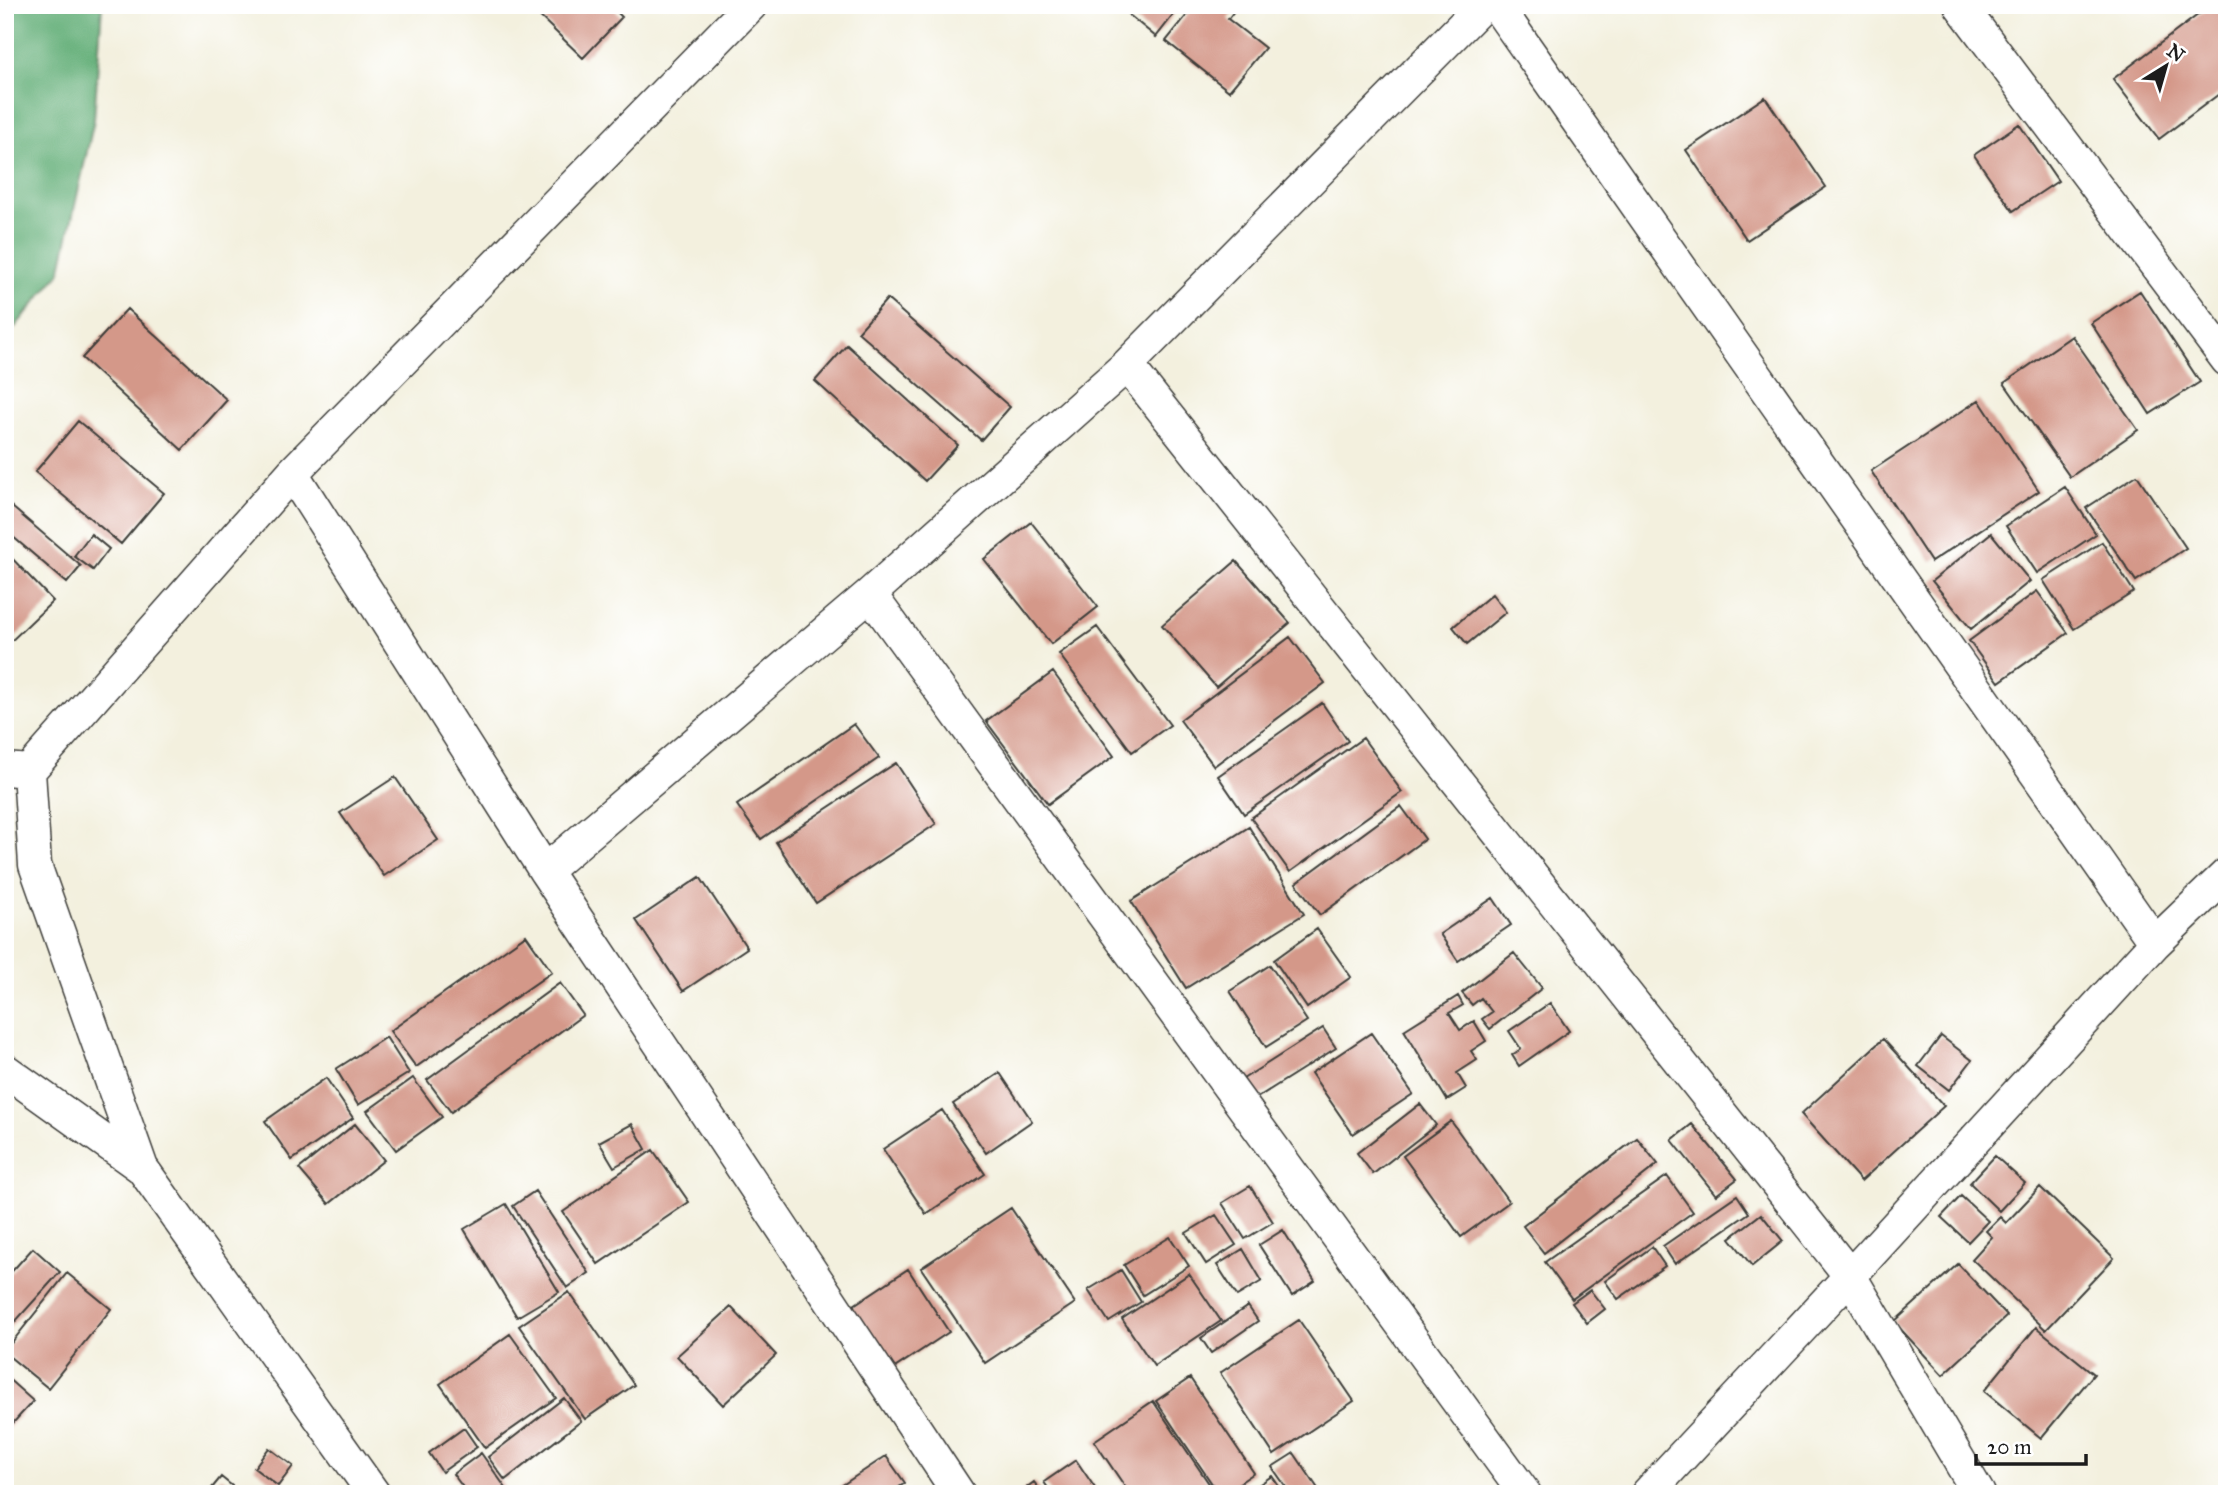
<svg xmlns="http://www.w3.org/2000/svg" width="2232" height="1499" font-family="'IM FELL Great Primer',serif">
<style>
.forest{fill:#64af78;stroke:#40664a;stroke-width:2}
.building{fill:#d49889}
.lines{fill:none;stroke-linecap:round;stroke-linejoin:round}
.street-casing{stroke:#3c3c39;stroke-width:35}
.street{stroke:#fff;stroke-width:32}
</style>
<rect width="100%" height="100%" fill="#fff"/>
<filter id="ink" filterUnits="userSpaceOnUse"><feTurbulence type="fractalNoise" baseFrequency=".0143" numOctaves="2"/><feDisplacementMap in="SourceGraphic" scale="14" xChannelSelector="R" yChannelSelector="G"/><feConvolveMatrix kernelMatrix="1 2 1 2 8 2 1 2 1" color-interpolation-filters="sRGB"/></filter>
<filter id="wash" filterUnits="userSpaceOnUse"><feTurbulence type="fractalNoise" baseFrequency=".00686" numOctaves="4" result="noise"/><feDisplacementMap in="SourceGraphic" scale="28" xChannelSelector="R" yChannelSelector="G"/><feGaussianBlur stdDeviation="1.57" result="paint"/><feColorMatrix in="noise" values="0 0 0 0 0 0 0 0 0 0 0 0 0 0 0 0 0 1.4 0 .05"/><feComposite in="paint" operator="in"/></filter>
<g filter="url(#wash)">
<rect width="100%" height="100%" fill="#f3f0de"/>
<path class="forest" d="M5,5H102L94,120L60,273L5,339Z"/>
<g id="blocks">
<path class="building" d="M528,5H610L622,17L583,58Z
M1117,5H1181L1156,37Z
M1195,5H1235L1237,7L1228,19L1265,48L1229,91L1166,41Z
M2211,5H2227V88L2159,139L2113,79Z
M1765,97L1826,187L1747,240L1686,150Z
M2019,124L2058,181L2013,211L1974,155Z
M2140,291L2200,382L2150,414L2091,323Z
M887,299L1010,407L981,440L858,332Z
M127,309L227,400L182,450L82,358Z
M2072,336L2138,430L2070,477L2004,383Z
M847,345L958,445L925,481L815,381Z
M1979,400L2039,491L1931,562L1871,471Z
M78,421L164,493L121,544L35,472Z
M2137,475L2186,548L2136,581L2086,508Z
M2065,487L2096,534L2037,573L2006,526Z
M5,501L81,566L67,583L5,530Z
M1031,522L1098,607L1051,644L984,559Z
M1991,533L2030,581L1971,629L1932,581Z
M91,534L109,549L93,570L74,556Z
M2102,542L2134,592L2074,629L2043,580Z
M5,551L53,601L5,647Z
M1236,561L1290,623L1216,687L1162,625Z
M2037,591L2068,633L1999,682L1969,641Z
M1492,594L1506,612L1467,644L1453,627Z
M1097,627L1170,725L1132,752L1059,654Z
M1290,637L1325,683L1214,766L1180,720Z
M1053,672L1114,756L1048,804L986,721Z
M1322,703L1348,741L1244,814L1218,776Z
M854,724L879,758L761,839L737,805Z
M1363,738L1402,792L1290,872L1251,818Z
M896,763L936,824L816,903L776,842Z
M395,777L438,840L384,876L340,813Z
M1401,806L1425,839L1320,915L1296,883Z
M1249,827L1304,914L1186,988L1131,901Z
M700,877L747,948L683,991L636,920Z
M1493,898L1511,925L1458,961L1440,934Z
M1317,929L1351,977L1307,1008L1274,960Z
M526,935L552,972L416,1067L390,1031Z
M1514,953L1542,988L1490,1029L1482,1019L1492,1012L1481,998L1472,1005L1462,993Z
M1270,965L1307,1021L1266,1047L1230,991Z
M560,983L583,1015L451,1112L427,1080Z
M1458,996L1463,1005L1449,1013L1460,1030L1474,1021L1486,1041L1471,1051L1477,1060L1457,1073L1466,1088L1447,1100L1404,1030Z
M1550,1003L1569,1031L1519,1066L1512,1055L1521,1049L1509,1031Z
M1323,1028L1336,1048L1255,1099L1243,1079Z
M1371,1033L1413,1094L1353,1134L1311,1073Z
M1941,1036L1972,1060L1949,1090L1918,1066Z
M386,1037L409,1073L358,1105L336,1069Z
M1883,1039L1944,1106L1861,1181L1801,1114Z
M1000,1073L1032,1121L986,1153L953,1104Z
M326,1078L353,1118L292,1160L265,1121Z
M413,1078L442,1117L396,1150L367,1111Z
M1420,1104L1436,1125L1373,1174L1357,1153Z
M942,1110L985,1174L926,1214L883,1149Z
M1451,1121L1509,1202L1461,1237L1403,1156Z
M355,1124L384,1160L329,1204L299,1169Z
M632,1124L646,1149L614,1167L599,1142Z
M1692,1124L1737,1179L1716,1195L1672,1140Z
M1637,1138L1658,1164L1544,1253L1523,1226Z
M653,1150L689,1202L598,1264L563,1212Z
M1995,1156L2025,1183L1999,1211L1970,1183Z
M1667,1176L1693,1212L1572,1299L1545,1262Z
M1250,1186L1273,1222L1245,1239L1222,1203Z
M2040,1187L2114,1258L2046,1330L1972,1259L1992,1237L1986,1231L2000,1217L2006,1223Z
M535,1191L589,1273L567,1288L513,1206Z
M1737,1195L1749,1213L1675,1264L1663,1246Z
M1961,1196L1988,1221L1968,1242L1941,1217Z
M506,1204L559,1292L517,1317L464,1229Z
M1011,1208L1075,1303L985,1363L921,1268Z
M1761,1214L1783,1241L1752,1266L1730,1238Z
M1216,1215L1236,1245L1206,1264L1186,1233Z
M1283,1230L1315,1281L1292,1296L1259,1245Z
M1170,1237L1189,1266L1143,1295L1124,1265Z
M1652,1247L1665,1266L1618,1299L1605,1281Z
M33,1248L60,1272L5,1333V1279Z
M1243,1249L1262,1281L1237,1296L1217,1265Z
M1958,1264L2007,1316L1943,1375L1894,1322Z
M908,1269L949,1332L890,1371L848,1309Z
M1121,1270L1141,1302L1109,1322L1088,1290Z
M67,1273L111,1309L48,1388L5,1353V1351Z
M1189,1274L1221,1321L1154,1366L1122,1319Z
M1590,1290L1605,1309L1587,1323L1572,1303Z
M569,1292L634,1385L585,1419L519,1326Z
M1248,1306L1258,1321L1211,1353L1201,1338Z
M731,1307L776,1355L723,1405L677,1356Z
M1299,1320L1354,1401L1274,1455L1220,1373Z
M2036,1327L2094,1374L2041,1438L1984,1391Z
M510,1334L556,1398L485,1448L440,1384Z
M5,1376L33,1401L5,1432Z
M1190,1378L1254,1473L1223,1494H1219L1156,1401Z
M564,1398L581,1421L505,1480L488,1457Z
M1153,1401L1216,1494H1130L1094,1441Z
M464,1428L477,1447L442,1472L429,1453Z
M269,1448L293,1466L278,1486L254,1468Z
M481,1453L510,1494H468L453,1474Z
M1294,1453L1321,1493L1319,1494H1291L1272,1467Z
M886,1456L905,1483L889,1494H829Z
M1076,1460L1099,1494H1052L1044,1482Z
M1272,1476L1284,1494H1245Z
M221,1477L242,1494H207Z
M1034,1482L1043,1494H1018Z"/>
</g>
</g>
<g filter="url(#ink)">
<use href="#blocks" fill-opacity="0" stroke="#3c3c39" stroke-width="2"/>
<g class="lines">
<g class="street-casing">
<path id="street" d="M1496,5L2155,943
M1960,5L2227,360
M1127,365L1850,1276L1979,1494
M292,473L545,871L959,1494
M870,594L1525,1494
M5,769L29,771L35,865L142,1168
M29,771L292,473L751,5
M545,871L870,594L1127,365L1483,5
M5,1070L142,1168L374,1494
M1647,1494L1850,1276L2155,943L2227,874"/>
</g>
<use href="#street" class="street"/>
</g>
</g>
<rect width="2232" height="1499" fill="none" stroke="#fff" stroke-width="28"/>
<g transform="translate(2166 66) rotate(37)" stroke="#ffffff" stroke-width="5" paint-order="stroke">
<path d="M0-5L12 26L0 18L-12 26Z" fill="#1c1c1c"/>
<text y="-10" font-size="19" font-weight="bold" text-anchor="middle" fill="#1c1c1c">N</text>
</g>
<path d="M1976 1454v10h110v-10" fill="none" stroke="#1c1c1c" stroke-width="3.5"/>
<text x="1987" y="1454" font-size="21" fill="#1c1c1c" stroke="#ffffff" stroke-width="5" paint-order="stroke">20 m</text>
</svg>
